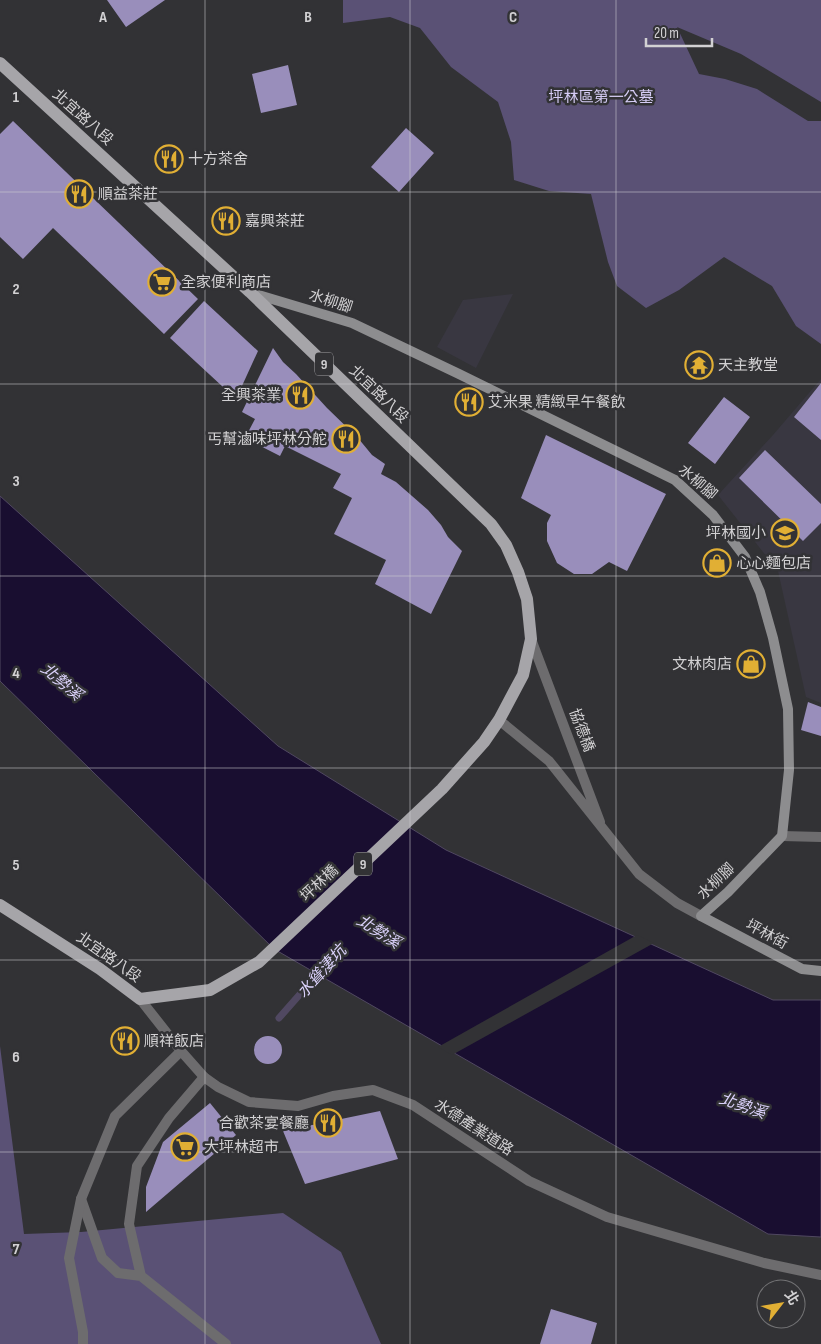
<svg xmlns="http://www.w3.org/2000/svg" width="821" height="1344" font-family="'Sofia Sans Condensed','Noto Sans TC',sans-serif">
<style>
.built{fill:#393741}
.green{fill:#5a5175}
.water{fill:#190e30;stroke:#504861}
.pier{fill:#323235}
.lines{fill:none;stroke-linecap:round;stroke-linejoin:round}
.stream{stroke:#504861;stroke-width:7}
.building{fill:#998ebb}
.service{stroke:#6d6c6e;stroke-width:10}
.minor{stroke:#6d6c6e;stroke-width:10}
.tertiary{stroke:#6d6c6e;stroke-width:10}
.secondary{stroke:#8d8d8f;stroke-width:10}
.primary{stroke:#a6a5a9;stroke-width:12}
.grid{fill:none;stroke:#d2d1d3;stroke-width:1;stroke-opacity:0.55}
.labels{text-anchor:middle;stroke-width:5;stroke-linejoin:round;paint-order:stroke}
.shield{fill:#323235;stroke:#a2a1a4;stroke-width:1}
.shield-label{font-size:14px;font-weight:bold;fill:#d2d1d3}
.park-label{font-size:15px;fill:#d5ccf5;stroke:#323235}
.street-label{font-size:15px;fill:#d2d1d3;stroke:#323235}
.poi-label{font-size:15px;fill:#d2d1d3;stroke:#323235;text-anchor:start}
.water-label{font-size:16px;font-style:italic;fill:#dbd2fb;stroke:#323235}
.grid-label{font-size:16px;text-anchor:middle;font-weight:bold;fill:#d2d1d3;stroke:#323235;stroke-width:5;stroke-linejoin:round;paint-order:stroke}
</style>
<rect width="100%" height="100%" fill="#323235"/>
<path class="built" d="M513,294L476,368L437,347L463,300Z
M821,379V703L806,697L778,571L718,495L773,435Z"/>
<path class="green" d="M343,0H821V102L741,54L677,27L699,74L725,79L757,89L808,121H821V344L796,326L772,286L724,257L679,290L646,308L617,286L608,262L591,194L549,191L514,180L511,142L498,102L451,67L420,28L390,17L343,23Z
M0,1046L24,1234L81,1232L283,1213L341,1252L381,1344H0Z"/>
<path class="water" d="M0,496L278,746L446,850L773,1000H821V1237L768,1234L274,949L0,681Z"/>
<path class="pier" d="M637,935L654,943L452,1055L438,1047Z"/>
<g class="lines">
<path class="stream" d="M279,1018L323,968"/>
</g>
<path class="building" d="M107,0H165L126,27Z
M288,65L297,105L261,113L252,74Z
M13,121L198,299L164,334L53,228L23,259L0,237V134Z
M406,128L434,153L399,192L371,167Z
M204,301L258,351L236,399L170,338Z
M273,348L283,362L296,374L327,408L358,438L372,455L385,464L381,474L396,482L428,510L441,525L448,537L462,551L431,614L375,584L386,560L334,534L352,498L333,488L341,474L285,446L280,456L245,438L255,419L242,412Z
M821,383V440L794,417Z
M724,397L750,417L715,464L688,443Z
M546,435L666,494L627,571L609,562L592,574H574L557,563L547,541V523L551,515L521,498Z
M765,450L821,504V523L803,541L739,478Z
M808,702L821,707V736L801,730Z
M254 1050a14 14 0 1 1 28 0a14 14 0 1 1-28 0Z
M210,1103L236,1135L146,1212V1187L163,1142Z
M380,1111L398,1159L305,1184L283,1131Z
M551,1309L597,1323L591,1344H540Z"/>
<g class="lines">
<path class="service" d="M204,1077L169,1118L137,1166L129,1224L141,1276L226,1344
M81,1199L102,1258L118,1273L141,1276"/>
<path class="minor" d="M531,639L600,822
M499,720L549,761L639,874L677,903L701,916
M782,836L821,837
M83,1344V1332L69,1258L81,1199L115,1116L181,1051"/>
<path class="tertiary" d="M140,999L181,1051L204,1077L218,1087L249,1102L298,1106L333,1096L373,1090L413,1105L529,1181L607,1217L764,1263L821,1275"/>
<path class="secondary" d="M252,293L352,323L459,374L675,480L713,515L745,557L760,592L773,638L788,709L789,770L782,836L728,892L701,916L802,969L821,971"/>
<path class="primary" d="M0,63L250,292L491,524L506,545L518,572L527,599L531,639L523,675L499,720L484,742L442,789L259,962L210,990L140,999L100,969L0,905"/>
</g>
<path class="grid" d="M205,0V1344M410,0V1344M616,0V1344M0,192H821M0,384H821M0,576H821M0,768H821M0,960H821M0,1152H821"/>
<defs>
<g id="restaurant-ring" transform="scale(1.4375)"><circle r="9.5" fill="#323235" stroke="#e1af34" stroke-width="1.5"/><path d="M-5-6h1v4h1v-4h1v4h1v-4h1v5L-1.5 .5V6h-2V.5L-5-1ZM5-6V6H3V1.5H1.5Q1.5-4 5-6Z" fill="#e1af34"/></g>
<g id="supermarket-ring" transform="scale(1.4375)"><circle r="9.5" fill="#323235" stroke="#e1af34" stroke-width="1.5"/><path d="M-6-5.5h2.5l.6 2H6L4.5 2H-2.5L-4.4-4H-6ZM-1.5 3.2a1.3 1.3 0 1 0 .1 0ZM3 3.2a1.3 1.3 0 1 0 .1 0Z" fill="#e1af34"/></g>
<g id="temple-ring" transform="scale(1.4375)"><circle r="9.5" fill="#323235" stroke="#e1af34" stroke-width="1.5"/><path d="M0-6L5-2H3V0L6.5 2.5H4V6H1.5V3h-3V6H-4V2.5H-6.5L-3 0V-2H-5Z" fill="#e1af34"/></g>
<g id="school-ring" transform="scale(1.4375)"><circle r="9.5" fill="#323235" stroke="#e1af34" stroke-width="1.5"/><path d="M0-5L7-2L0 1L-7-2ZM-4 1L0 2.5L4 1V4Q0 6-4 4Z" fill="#e1af34"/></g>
<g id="shop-ring" transform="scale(1.4375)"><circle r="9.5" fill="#323235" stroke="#e1af34" stroke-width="1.5"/><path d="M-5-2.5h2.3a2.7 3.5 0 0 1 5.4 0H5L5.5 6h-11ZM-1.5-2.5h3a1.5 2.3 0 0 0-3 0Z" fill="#e1af34"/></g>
</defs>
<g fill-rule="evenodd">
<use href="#restaurant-ring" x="169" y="159"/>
<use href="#restaurant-ring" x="79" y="194"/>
<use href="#restaurant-ring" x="226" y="221"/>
<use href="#supermarket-ring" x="162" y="282"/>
<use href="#temple-ring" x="699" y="365"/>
<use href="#restaurant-ring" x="300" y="395"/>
<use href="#restaurant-ring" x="469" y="402"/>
<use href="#restaurant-ring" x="346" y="439"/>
<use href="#school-ring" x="785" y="533"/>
<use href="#shop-ring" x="717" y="563"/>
<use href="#shop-ring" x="751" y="664"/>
<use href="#restaurant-ring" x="125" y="1041"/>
<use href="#restaurant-ring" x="328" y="1123"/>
<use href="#supermarket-ring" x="185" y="1147"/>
</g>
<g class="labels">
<g class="shield">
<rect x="315" y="352.5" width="18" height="23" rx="4"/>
<rect x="354" y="852.5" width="18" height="23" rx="4"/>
</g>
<g class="shield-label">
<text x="324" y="369">9</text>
<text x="363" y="869">9</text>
</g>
<g class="park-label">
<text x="601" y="102">坪林區第一公墓</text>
</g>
<g class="street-label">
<text transform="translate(83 117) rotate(42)" y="5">北宜路八段</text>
<text transform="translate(331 301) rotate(18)" y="5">水柳腳</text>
<text transform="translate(379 394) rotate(44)" y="5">北宜路八段</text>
<text transform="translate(698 482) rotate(40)" y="5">水柳腳</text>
<text transform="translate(582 730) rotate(69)" y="5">協德橋</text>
<text transform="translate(716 881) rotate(-44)" y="5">水柳腳</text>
<text transform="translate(319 883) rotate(-43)" y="5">坪林橋</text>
<text transform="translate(767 934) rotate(28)" y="5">坪林街</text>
<text transform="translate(109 957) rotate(35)" y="5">北宜路八段</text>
<text transform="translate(474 1127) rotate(33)" y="5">水德產業道路</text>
</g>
<g class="poi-label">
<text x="188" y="164">十方茶舍</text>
<text x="98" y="199">順益茶莊</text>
<text x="245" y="226">嘉興茶莊</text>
<text x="181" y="287">全家便利商店</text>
<text x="718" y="370">天主教堂</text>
<text x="281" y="400" text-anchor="end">全興茶業</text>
<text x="488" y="407">艾米果 精緻早午餐飲</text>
<text x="327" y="444" text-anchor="end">丐幫滷味坪林分舵</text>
<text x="766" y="538" text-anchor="end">坪林國小</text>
<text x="736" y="568">心心麵包店</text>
<text x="732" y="669" text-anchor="end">文林肉店</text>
<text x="144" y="1046">順祥飯店</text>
<text x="309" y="1128" text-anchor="end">合歡茶宴餐廳</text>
<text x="204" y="1152">大坪林超市</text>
</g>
<g class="water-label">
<text transform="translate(62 681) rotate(40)" y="6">北勢溪</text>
<text transform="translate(379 931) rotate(32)" y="6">北勢溪</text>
<text transform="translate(321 971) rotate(-48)" y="6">水聳淒坑</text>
<text transform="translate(743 1105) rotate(19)" y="6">北勢溪</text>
</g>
</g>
<g class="grid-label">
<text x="103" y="22">A</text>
<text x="308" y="22">B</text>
<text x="513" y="22">C</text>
<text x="16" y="102">1</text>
<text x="16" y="294">2</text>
<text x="16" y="486">3</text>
<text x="16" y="678">4</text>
<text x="16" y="870">5</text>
<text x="16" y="1062">6</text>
<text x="16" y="1254">7</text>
</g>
<g transform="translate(781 1304) rotate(59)"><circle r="24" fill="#323235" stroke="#727274"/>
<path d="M0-4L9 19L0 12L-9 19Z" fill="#e1af34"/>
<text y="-8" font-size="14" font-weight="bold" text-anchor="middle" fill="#d2d1d3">北</text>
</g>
<path d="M646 38v8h66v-8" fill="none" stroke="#d2d1d3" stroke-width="2.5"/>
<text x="654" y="38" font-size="15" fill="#d2d1d3" stroke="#323235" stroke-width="4" paint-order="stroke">20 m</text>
</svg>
